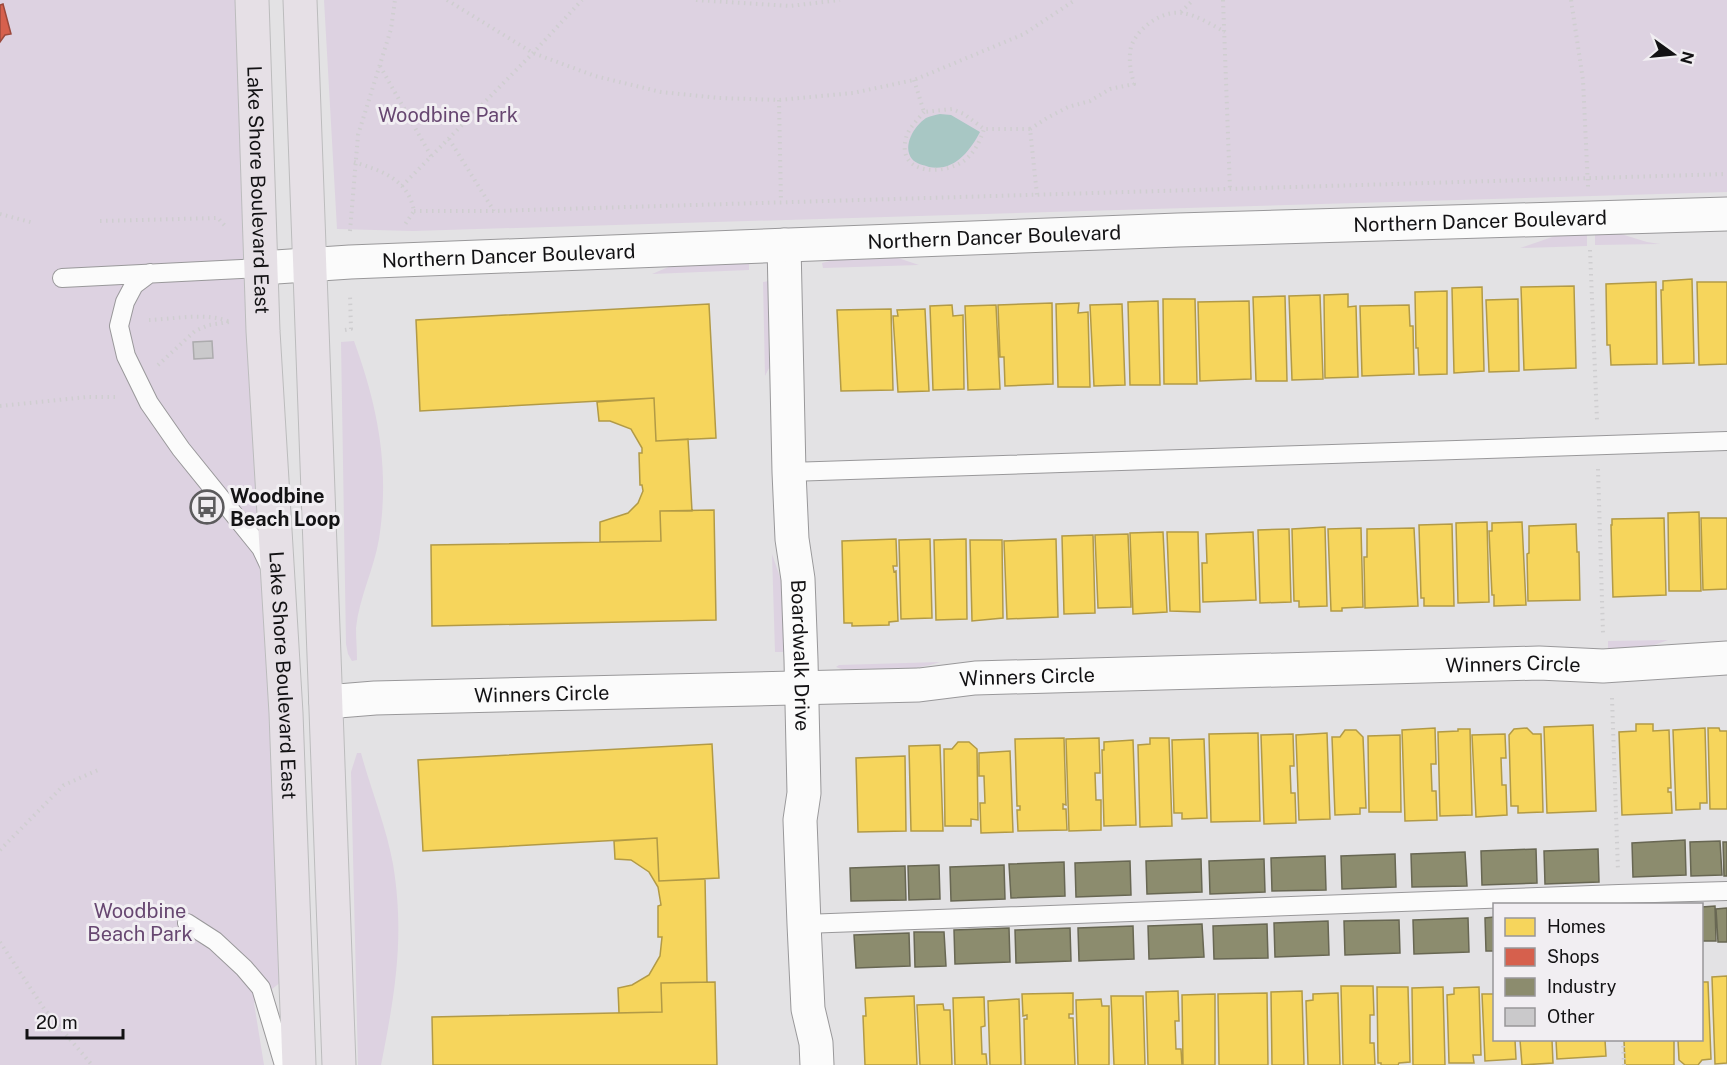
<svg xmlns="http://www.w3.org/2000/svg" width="1727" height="1065" font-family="'Public Sans',sans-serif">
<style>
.green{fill:#ddd2e1}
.water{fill:#a8c7c4}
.homes{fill:#f6d55c;stroke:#b29a46;stroke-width:1.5}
.shops{fill:#d6604d;stroke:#9c493c;stroke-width:1.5}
.industry{fill:#8c8c6e;stroke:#686753;stroke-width:1.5}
.building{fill:#cac9cb;stroke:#acabad;stroke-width:1.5}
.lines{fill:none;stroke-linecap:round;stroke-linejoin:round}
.service-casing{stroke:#99989a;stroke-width:20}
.minor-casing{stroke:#99989a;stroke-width:35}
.trunk-casing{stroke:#bcbcbd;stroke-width:35}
.path{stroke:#cfced0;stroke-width:4;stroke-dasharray:1.5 4.5;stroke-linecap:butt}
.service{stroke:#fbfbfb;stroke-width:18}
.minor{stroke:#fbfbfb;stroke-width:33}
.trunk{stroke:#e6e0e6;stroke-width:33}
.labels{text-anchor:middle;stroke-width:6;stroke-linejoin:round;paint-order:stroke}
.park-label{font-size:20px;fill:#674771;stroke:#f1eef2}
.street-label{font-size:20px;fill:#131214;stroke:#f1eef2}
.poi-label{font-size:20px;font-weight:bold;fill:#131214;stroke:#f1eef2;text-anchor:start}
</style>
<rect width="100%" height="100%" fill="#e3e2e4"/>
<path class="green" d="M0,0H236L269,665L281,982L254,1003L264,1065H0Z
M324,0H1727V192L413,231L337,229Z
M1587,234V246L1520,248L1555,236Z
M1595,234H1621L1647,242L1660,244L1595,245Z
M895,257L919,265L823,268L822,263L833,260Z
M739,261L749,264V270L652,274L678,263Z
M769,281L772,362L765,376L763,282Z
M354,341C378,407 390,468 379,539C374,569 359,598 356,628C356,639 357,650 357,660L352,661L348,654L346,644L341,342Z
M772,554L783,586L785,644L783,652H775Z
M1668,640L1646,648L1608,652V641Z
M940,662C916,670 859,678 836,667L839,665Z
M357,753H361C371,790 386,826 393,864C405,937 395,994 381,1065H358L351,772Z"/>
<path class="water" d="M940,114L951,115L980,132C970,151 954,172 929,167C924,165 916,164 912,159C902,146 914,126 926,118C930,116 935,115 940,114Z"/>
<path class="homes" d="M1692,279L1694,363L1663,364L1661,290H1663V281Z
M1656,282L1657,364L1611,365L1610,345H1607L1606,284Z
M1697,282H1727V364L1699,365Z
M1574,286L1576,368L1524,370L1521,287Z
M1482,287L1484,371L1454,373L1452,288Z
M1447,291V374L1419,375L1418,348H1416L1415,292Z
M1348,294V307L1356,306L1358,377L1325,378L1324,295Z
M1320,295L1323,379L1292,380L1289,296Z
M1285,296L1287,381H1256L1253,297Z
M1163,299H1195L1197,384H1164Z
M1518,299L1519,371L1489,372L1486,300Z
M1158,301L1160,385H1130L1128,302Z
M1249,301L1251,379L1200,381L1198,302Z
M1052,303L1053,384L1005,386L1004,357H1000L998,305Z
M1079,303L1078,313L1088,312L1090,387H1058L1056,304Z
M709,304L716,438L656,441L654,398L420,411L416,320Z
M1122,304L1125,385L1094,386L1090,305Z
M952,305L953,316L963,315L964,389L933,390L930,306Z
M996,305L1000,389L968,390L965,306Z
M1409,305L1410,326H1413L1414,374L1362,376L1360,306Z
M891,309L893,390L841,391L837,310Z
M925,309L929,391L898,392L893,316H898L897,310Z
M654,398L656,441L688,439L692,511H660L661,541L600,542V522L628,513L638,503L643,491L642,485H640L639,453H642V448L631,429L610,421H599L597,402Z
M714,510L716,620L432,626L431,545L661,541L660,511Z
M1699,512L1701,591H1669L1668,513Z
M1664,518L1666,595L1613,597L1611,525H1612V519Z
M1701,518H1727V589L1703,590Z
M1487,522L1489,602L1458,603L1456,523Z
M1522,522L1526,605L1494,606V595H1492L1489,531H1492V523Z
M1452,524L1454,606H1424V598H1421L1419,525Z
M1576,524L1577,552H1579L1580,600L1528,601L1527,554L1529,553V526Z
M1325,527L1327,606L1299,607V601H1294L1292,529Z
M1361,528L1363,607L1342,608V611H1331L1328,529Z
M1414,528L1418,606L1365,608L1364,557H1367V529Z
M1289,529L1291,602L1260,603L1258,530Z
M1163,532L1167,612L1133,614L1130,533Z
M1167,532H1198L1200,612L1170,611Z
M1253,532L1256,600L1203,602L1202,563H1207L1206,534Z
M1128,534L1131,607L1098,608L1095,535Z
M1093,535L1095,613L1064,614L1062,536Z
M896,539L897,566H893L894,572L896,571L898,621L889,622V625L852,626V623H844L842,541Z
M930,539L932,618L901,619L899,540Z
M966,539L967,619L936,620L934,540Z
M1056,539L1058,617L1007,619L1004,541Z
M970,540H1002L1003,618L972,621Z
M1636,724H1653V731L1669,730L1671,788H1668V792H1671L1672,813L1622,815L1619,732L1636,731Z
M1593,725L1596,811L1547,813L1544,727Z
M1435,728L1436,764H1431L1432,791H1436L1437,820L1405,821L1402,730Z
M1527,728L1533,734H1541L1543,812L1518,813V806H1511L1509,735L1514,729Z
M1705,728L1707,803H1700V809L1676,810L1673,730Z
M1708,728H1719L1720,731H1727V809H1710Z
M1458,729H1470L1472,815L1440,816L1438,732L1458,731Z
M1345,730H1356L1363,737L1366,808H1360V814L1335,815L1332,737H1340Z
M1258,733L1260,821L1211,822L1209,734Z
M1327,733L1330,819L1299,820L1296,735Z
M1293,734L1294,766H1290L1291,793H1295L1296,823L1264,824L1261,735Z
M1505,734L1506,758H1501L1502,785H1506L1507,815L1476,817L1472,735Z
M1400,735L1401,812H1369L1368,736Z
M1064,738L1066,805L1063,804V809H1066L1067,830L1018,831L1017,810H1020V806H1017L1015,739Z
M1099,738L1100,773H1095L1096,800H1101V830L1069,831L1066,739Z
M1150,738H1169L1172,826L1140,827L1138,745L1150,744Z
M1204,739L1207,818L1182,819V813H1174L1172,740Z
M1133,740L1136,825L1104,826L1102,750H1104V742Z
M958,742H969L977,749L978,820L971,819V826H945L944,749H952Z
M712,744L719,878L659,881L657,838L423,851L418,760Z
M940,745L943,831H911L909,746Z
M1010,751L1013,832L981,833L980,803H985L984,776H979V753Z
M905,756L906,831L858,832L856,758Z
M657,838L659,881L705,879L707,982L661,983L662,1012L619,1013L618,988L632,985L649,975L660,956L662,937H658V906L661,905L658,887L649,872L631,860L615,859L614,841Z
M1727,976V1063L1715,1064L1712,977Z
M715,982L717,1065H433L432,1017L662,1012L661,983Z
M1702,982H1708L1711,1059L1702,1060L1698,1065H1685L1679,1060L1678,1040H1702Z
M1341,986H1373L1374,1015H1370V1043H1374L1375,1065H1343Z
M1377,987H1408L1410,1062L1399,1063L1398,1065H1381V1063H1378Z
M1443,987L1445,1065H1413L1412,988Z
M1479,987L1481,1055H1473L1474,1063H1449L1447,995L1454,994V988Z
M1178,991L1179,1021H1175L1176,1049H1181L1182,1065H1148L1146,992Z
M1302,991L1304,1065H1272L1271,992Z
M1073,993V1014H1069V1018H1073L1075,1065H1025L1024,1019H1027V1015L1023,1016L1022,994Z
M1267,993L1268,1065H1219L1218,994Z
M1338,993L1340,1065H1308L1306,1001L1313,1000V994Z
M1215,994V1065H1183L1182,995Z
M1482,994H1494V1040H1515L1516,1059L1485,1061Z
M914,996L917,1065H865L863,1016H866L865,998Z
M1111,996H1143L1145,1065H1114Z
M984,997L985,1026L981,1027L982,1054H986L987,1065H955L953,998Z
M1019,999L1021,1065H990L988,1001Z
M1101,999L1102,1006H1109V1065H1078L1076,1000Z
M943,1004L944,1010H950L952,1065H920L917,1005Z
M1520,1040H1552L1553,1063L1522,1065Z
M1556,1040H1605L1606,1056L1557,1059Z
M1624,1040H1674V1065H1625Z"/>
<path class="shops" d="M3,4L11,34L5,35L0,42V5Z"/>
<path class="industry" d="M1685,840L1686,875L1633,877L1632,843Z
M1720,841L1722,875L1691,876L1690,842Z
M1723,842H1727V876H1724Z
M1536,849L1537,883L1482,885L1481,851Z
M1598,849L1599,882L1545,884L1544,851Z
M1465,852L1467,886L1412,887L1411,854Z
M1395,854L1396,887L1342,889L1341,856Z
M1325,856L1326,890L1272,891L1271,858Z
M1201,859L1202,892L1147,894L1146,861Z
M1264,859L1265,892L1210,894L1209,861Z
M1130,861L1131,895L1076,897L1075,863Z
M1064,862L1065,896L1011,898L1009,864Z
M939,865L940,899L909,900L908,866Z
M1004,865L1005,899L951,901L950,867Z
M905,866L906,900L851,901L850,868Z
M1715,906L1716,941H1702V907Z
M1727,908V942H1718L1716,909Z
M1494,917V951H1486L1485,918Z
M1468,918L1469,952L1414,954L1413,920Z
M1399,920L1400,953L1345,955L1344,921Z
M1328,921L1329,955L1275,957L1274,923Z
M1202,924L1204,957L1149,959L1148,926Z
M1267,924L1268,958L1214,959L1213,926Z
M1133,926L1134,959L1079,961L1078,928Z
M1009,928L1010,962L955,964L954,930Z
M1070,928L1071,961L1016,963L1015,930Z
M914,932H944L946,966L915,967Z
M909,933L910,966L856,968L854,935Z"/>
<path class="building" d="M212,341L213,358L194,359L193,342Z"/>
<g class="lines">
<g class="service-casing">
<path id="service" d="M150,273L134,285L125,302L119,326L126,356L149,403L181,449L261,548L270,567
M62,278L261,268
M789,472L1727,441
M187,923L215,941L244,968L261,988L284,1065
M804,924L1619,894L1727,891"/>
</g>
<g class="minor-casing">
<g id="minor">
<path id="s1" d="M784,245L789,472L792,539L798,579L801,660L804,793L800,820L804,924L808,1009L816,1043L817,1065"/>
<path id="s2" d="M261,268L350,262L1178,230L1727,214"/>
<path id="s3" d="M326,702L375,698L919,685L975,678L1539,663L1603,666L1727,658"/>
</g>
</g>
<g class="trunk-casing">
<g id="trunk">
<path id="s4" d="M252,0L263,331L286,713L299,1065"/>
<path d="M300,0L339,1065"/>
</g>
</g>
<path class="path" d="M447,0L533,53L595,76L661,92L719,98L779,100L853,93L914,80L1024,34L1075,0
M696,0L790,6L840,0
M1223,0L1230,189
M1571,0L1583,80L1588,187
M1181,12L1193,0
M380,66L431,156
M914,80L924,112L952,109L964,114L984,129H1030L1037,195
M779,100L781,202
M924,112C918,119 908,129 906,138C896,175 944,176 965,160C975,152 980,141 984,129
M1030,129L1047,118L1068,107L1090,101L1110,89L1134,84C1131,72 1128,60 1131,47C1137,28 1162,10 1182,13C1197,15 1212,25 1225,32
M449,139L494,211
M354,162C382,171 408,179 414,211L404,226
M402,186L533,53L582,0
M414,211H494L1727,174
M0,214L34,223
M100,221L218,218L226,227
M350,231L358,135L391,29L395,0
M1590,250L1597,420
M149,320C173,319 209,312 230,322
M345,330L351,329L350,295
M158,365L195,331L209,325L229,322
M0,406L87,397H119
M1598,469L1603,633
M1612,698L1618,871
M0,850L64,785L98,770
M0,942L45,1010L92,1065
M1623,1040L1624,1065"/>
<use href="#service" class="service"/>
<use href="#minor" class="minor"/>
<use href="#trunk" class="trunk"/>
</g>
<defs>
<g id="bus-ring" transform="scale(1.725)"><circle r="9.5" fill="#f1eef2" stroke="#5c5b5d" stroke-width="1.5"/><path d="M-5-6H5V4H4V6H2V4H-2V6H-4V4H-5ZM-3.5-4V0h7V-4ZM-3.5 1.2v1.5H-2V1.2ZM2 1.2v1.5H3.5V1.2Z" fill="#5c5b5d"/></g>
</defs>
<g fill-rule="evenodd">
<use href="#bus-ring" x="207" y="507"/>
</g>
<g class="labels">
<g class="park-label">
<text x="448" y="122">Woodbine Park</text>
<text x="140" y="918">Woodbine<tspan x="140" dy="23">Beach Park</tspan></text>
</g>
<g class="street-label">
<text dy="7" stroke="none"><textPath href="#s4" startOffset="190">Lake Shore Boulevard East</textPath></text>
<text dy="7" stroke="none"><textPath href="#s2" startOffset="1220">Northern Dancer Boulevard</textPath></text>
<text dy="7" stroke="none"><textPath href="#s2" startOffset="734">Northern Dancer Boulevard</textPath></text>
<text dy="7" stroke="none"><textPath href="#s2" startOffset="248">Northern Dancer Boulevard</textPath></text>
<text dy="7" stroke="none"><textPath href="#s1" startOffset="411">Boardwalk Drive</textPath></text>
<text dy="7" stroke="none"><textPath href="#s3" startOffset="1188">Winners Circle</textPath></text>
<text dy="7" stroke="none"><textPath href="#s4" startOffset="676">Lake Shore Boulevard East</textPath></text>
<text dy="7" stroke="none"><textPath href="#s3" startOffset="702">Winners Circle</textPath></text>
<text dy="7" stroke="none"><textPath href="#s3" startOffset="216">Winners Circle</textPath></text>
</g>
<g class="poi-label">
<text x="230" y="503">Woodbine<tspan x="230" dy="23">Beach Loop</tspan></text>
</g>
</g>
<rect x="1493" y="903" width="210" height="138" fill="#f1eef2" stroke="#989699" stroke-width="1.5"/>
<rect x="1505" y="918" width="30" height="18" fill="#f6d55c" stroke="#989699" stroke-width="1.5"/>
<text x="1547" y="933" font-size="18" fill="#131214">Homes</text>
<rect x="1505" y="948" width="30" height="18" fill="#d6604d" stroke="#989699" stroke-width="1.5"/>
<text x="1547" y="963" font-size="18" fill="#131214">Shops</text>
<rect x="1505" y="978" width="30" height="18" fill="#8c8c6e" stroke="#989699" stroke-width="1.5"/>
<text x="1547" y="993" font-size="18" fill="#131214">Industry</text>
<rect x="1505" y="1008" width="30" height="18" fill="#cac9cb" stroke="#989699" stroke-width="1.5"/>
<text x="1547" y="1023" font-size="18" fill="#131214">Other</text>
<g transform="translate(1673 54) rotate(105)" stroke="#f1eef2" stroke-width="4.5" paint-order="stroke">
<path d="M0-4.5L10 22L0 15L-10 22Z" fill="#131214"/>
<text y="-9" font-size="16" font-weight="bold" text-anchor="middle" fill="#131214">N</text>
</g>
<path d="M27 1029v9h96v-9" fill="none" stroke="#131214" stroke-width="3"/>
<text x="36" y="1029" font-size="18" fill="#131214" stroke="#f1eef2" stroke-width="4.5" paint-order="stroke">20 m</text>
</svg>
